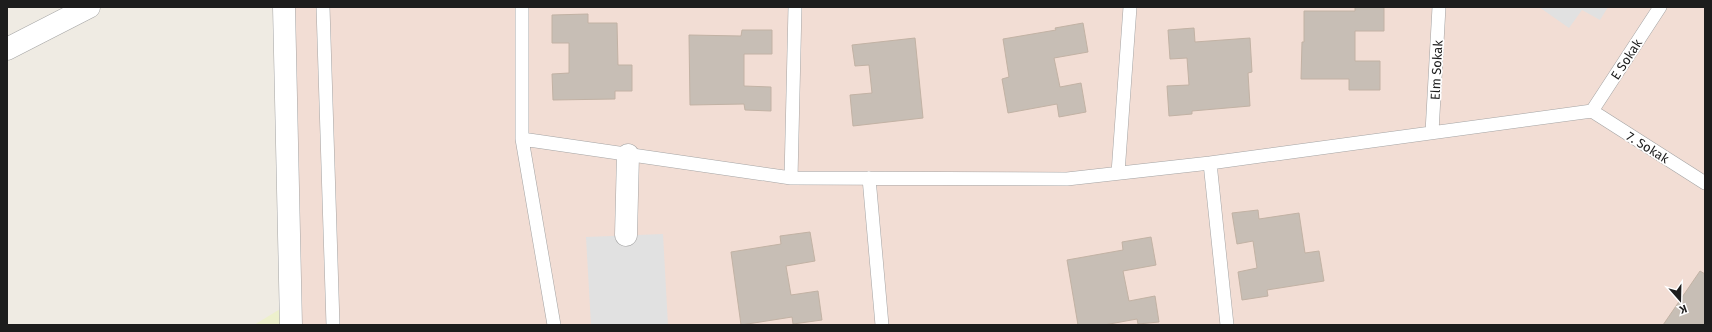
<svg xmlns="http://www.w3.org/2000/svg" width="1712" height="332" font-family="'Fira Sans',sans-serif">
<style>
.military{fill:#f2ddd4}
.farmland{fill:#edf0cc}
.parking{fill:#e1e1e1}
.building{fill:#c7beb5;stroke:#c2b2a4}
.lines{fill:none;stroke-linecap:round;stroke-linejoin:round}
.service-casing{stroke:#a4a4a4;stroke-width:14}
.minor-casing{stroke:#a4a4a4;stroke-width:23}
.service{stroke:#fff;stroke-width:13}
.minor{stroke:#fff;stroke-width:22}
.labels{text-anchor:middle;stroke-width:3.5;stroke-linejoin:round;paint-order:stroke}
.street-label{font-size:13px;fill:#1d1d1d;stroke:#fff}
</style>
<rect width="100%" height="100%" fill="#efebe3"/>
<path class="military" d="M293,7H1705V325H295Z"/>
<path class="farmland" d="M295,300V325H254Z"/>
<path class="parking" d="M1539,7H1608L1600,20L1582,10L1569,28Z
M663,234L668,325H591L586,237Z"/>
<path class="building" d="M1355,7H1384V31H1355V61H1380V90H1349V79H1301L1302,42H1304V11H1355Z
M588,14V23H617L618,65H632V91H615V99L553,100L552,74L569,73V43H552V15Z
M1083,23L1088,52L1054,58L1060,87L1081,83L1086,112L1059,117L1057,104L1008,113L1002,79L1009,77L1003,39L1056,30L1055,28Z
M1194,28L1195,42L1250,38L1252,72L1248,73L1250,106L1192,111V114L1169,116L1167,86L1189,85L1187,58L1170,59L1168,30Z
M742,30H772V54H744V86L771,87V111L745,110L744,104L690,105L689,35L741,36Z
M915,38L923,118L853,126L850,95L872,93L869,65L855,66L852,45Z
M1258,210L1259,219L1299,213L1305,253L1319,251L1324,281L1267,290L1268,296L1242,300L1238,272L1257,268L1253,241L1237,244L1232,213Z
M810,232L815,261L786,266L791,295L818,291L822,320L793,324L792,317L741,325L731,252L781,244L780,236Z
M1151,237L1156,265L1123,271L1129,301L1155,296L1159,322L1138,324L1137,319L1104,325H1078L1067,260L1123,250L1122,242Z
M1700,271L1705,274V325H1663Z"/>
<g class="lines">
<g class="service-casing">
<path id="service" d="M323,7L333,325
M522,7V139L554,325
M1592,111L1705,183
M1592,111L1660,7
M1432,132L1439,7
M522,139L791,178L1067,179L1210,163L1592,111
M1210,163L1227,325
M1118,173L1130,7
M791,178L795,7
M869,178L882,325"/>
</g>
<g class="minor-casing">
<path id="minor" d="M284,7L291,325
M7,49L89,7
M626,235L628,155"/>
</g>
<use href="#service" class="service"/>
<use href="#minor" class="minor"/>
</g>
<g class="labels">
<g class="street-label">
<text transform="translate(1626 59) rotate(-57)" y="5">E Sokak</text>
<text transform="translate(1436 70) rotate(-87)" y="5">Elm Sokak</text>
<text transform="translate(1648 147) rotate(32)" y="5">7. Sokak</text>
</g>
</g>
<rect width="1712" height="332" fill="none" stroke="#1d1d1d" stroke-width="16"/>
<g transform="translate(1680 300) rotate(160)" stroke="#ffffff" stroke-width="3" paint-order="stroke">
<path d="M0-3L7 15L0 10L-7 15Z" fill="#1d1d1d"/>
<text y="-6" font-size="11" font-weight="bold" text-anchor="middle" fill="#1d1d1d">K</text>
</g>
</svg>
